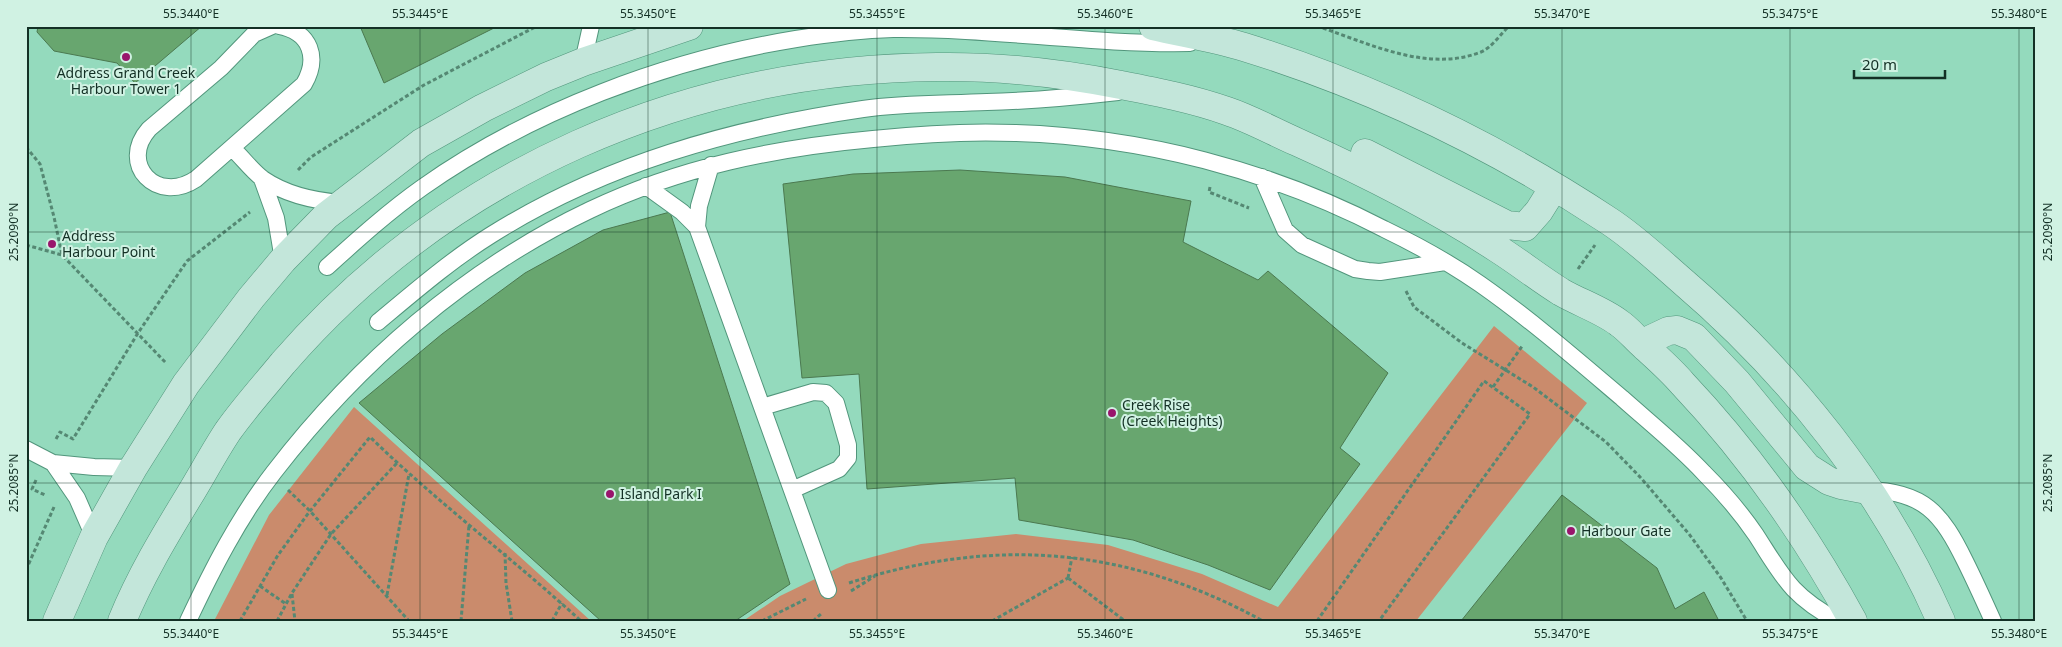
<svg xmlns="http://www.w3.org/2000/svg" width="2062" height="647" font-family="'Noto Sans',sans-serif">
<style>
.green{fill:#ca8b6c}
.building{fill:#68a66f;stroke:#4b7950}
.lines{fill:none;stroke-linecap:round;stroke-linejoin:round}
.lane-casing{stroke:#52967c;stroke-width:18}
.secondary-casing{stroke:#52967c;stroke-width:29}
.path{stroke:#558873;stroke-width:3;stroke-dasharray:4 2.5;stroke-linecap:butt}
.lane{stroke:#fff;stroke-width:16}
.secondary{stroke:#c3e6da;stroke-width:28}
.ticks{fill:none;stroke:#133025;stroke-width:1;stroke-opacity:0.45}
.poi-dot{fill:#99166c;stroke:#d0f2e3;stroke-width:2}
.labels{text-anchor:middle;stroke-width:4;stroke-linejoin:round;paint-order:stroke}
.poi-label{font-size:14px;fill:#133025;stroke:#d0f2e3;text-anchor:start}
.neatline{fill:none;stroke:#133025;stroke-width:2}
.ticks-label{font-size:12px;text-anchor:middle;fill:#133025}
</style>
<rect width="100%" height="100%" fill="#94dabd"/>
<path class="green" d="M1494,326L1587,403L1416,621H743L780,596L846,564L921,544L1016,534L1108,545L1202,574L1278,607Z
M354,407L591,621H214L269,515Z"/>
<path class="building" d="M38,26H202L135,83L117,63L54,51L37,32Z
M360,26H498L384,83Z
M960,170L1065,177L1191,201L1183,242L1258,280L1268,271L1388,373L1340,448L1360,464L1270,590L1208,565L1133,540L1019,520L1015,478L867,489L859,374L802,378L783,184L853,174Z
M670,212L790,584L735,621H601L359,403L442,334L525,273L603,230Z
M1562,495L1657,568L1675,609L1704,592L1719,621H1461Z"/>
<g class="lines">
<g class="lane-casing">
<path id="lane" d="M272,26L254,34L221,68L149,129C118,164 157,205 196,179L304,84C319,58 311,32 279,26
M583,62L591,26
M232,148C242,157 252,171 263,179C285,194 315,201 342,203
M711,165L699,206L697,227L828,590
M1262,177L1285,230L1302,245L1355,269L1368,271L1380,272L1445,262
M262,179L276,218L283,260
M646,186L682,212L697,227
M327,267C358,239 389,211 423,187C531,111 667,60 796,39C828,34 861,30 893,29C993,28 1091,45 1190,43
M378,322C414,292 451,260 491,235C604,164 732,128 863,109C904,103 946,104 987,102C1031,101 1074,97 1118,92
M762,407L813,392L826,393L836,403L848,445V458L839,469L792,490
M26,449L53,463L94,467L133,468
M53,463L77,498L94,537
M1867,490C1924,491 1942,514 1965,561C1975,581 1984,601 1993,621
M188,621C212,570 239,517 274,472C358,363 466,269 590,210C680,167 775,148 873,139C920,134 967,131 1015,133C1143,137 1270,170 1384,229C1417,245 1450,263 1480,284C1530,319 1576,359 1622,398C1650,423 1679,446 1704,473C1723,492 1741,513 1756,535C1783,577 1791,596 1838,621"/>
</g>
<g class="secondary-casing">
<path id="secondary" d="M1153,26C1183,33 1214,38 1244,47C1373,87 1497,147 1609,221C1635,238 1658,260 1681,280C1790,373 1883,489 1941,621
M1365,153L1507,225L1525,227L1539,211L1554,187
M1645,347L1651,339L1668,331L1677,330L1694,337L1737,382L1807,467L1829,481L1841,485L1867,490
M57,621L94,537L133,468L186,384L251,298L283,260L326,216L421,143L483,108L546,77L583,62L689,26
M122,621C140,577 164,537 189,496C202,475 214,452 228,431C245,407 265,385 283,363C449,172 686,69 937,67C1000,66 1060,73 1121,85C1157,92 1193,99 1227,111C1251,119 1274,132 1297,142C1366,173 1434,207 1498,249C1520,263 1540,279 1561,292C1580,303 1602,310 1619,323C1628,329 1635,338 1643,345C1656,357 1670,369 1682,383C1751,456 1805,533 1853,621"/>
</g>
<path class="path" d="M1317,26C1368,43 1427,73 1481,52C1491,48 1501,34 1509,26
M26,147L40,164L54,217L62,255
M298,170L311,157L424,85L537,26
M1210,187L1209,192L1249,208
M26,245L62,255L166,363
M1578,269L1595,245
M1406,291L1414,307L1462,343L1533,387L1606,442L1641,478L1689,534L1721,578L1747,621
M1493,387L1523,345
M56,439L60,432L73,439L138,333L187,261L250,212
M36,480L32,489L45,495
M288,490L310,511L409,621
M505,553L506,583L512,621
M26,570L54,507
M1068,578L1125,621
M1068,578L1072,557
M849,583C995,536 1128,547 1263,621
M260,586L286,604
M851,591L875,576
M292,594L295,621
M387,595L409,474
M240,621L278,555L310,511L370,437C437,502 512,558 581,621
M277,621L292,593L331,534L397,463
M461,621L469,525
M552,621L562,603
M762,621L806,599
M813,621L822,613
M992,621L1068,578
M1317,621L1484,381L1530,414L1379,621"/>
<use href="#lane" class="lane"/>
<use href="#secondary" class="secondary"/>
</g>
<path class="ticks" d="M191,26V621M420,26V621M648,26V621M877,26V621M1105,26V621M1333,26V621M1562,26V621M1790,26V621M2019,26V621M26,232H2036M26,483H2036"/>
<g class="poi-dot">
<circle cx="126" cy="57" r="5"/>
<circle cx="52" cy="244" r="5"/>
<circle cx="1112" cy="413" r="5"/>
<circle cx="610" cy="494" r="5"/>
<circle cx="1571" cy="531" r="5"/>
</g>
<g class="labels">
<g class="poi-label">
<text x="126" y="78" text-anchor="middle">Address Grand Creek<tspan x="126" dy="16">Harbour Tower 1</tspan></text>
<text x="62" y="241">Address<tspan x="62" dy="16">Harbour Point</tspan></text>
<text x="1122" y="410">Creek Rise<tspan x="1122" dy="16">(Creek Heights)</tspan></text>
<text x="620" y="499">Island Park I</text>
<text x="1581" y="536">Harbour Gate</text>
</g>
</g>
<rect width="2062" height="647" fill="none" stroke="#d0f2e3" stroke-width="55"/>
<path d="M1854 70v8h91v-8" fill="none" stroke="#133025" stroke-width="2.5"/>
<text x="1862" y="70" font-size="15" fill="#133025" stroke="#d0f2e3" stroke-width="4" paint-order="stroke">20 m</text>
<rect x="28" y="28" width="2006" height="592" class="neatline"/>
<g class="ticks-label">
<text x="191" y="18">55.3440°E</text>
<text x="420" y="18">55.3445°E</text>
<text x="648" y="18">55.3450°E</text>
<text x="877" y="18">55.3455°E</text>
<text x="1105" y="18">55.3460°E</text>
<text x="1333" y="18">55.3465°E</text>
<text x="1562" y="18">55.3470°E</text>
<text x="1790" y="18">55.3475°E</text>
<text x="2019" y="18">55.3480°E</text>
<text transform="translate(14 232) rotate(-90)" y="4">25.2090°N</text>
<text transform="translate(2048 232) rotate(-90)" y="4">25.2090°N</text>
<text transform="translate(14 483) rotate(-90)" y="4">25.2085°N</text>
<text transform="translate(2048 483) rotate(-90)" y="4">25.2085°N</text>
<text x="191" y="638">55.3440°E</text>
<text x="420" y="638">55.3445°E</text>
<text x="648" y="638">55.3450°E</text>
<text x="877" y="638">55.3455°E</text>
<text x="1105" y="638">55.3460°E</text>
<text x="1333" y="638">55.3465°E</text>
<text x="1562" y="638">55.3470°E</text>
<text x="1790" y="638">55.3475°E</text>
<text x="2019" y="638">55.3480°E</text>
</g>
</svg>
